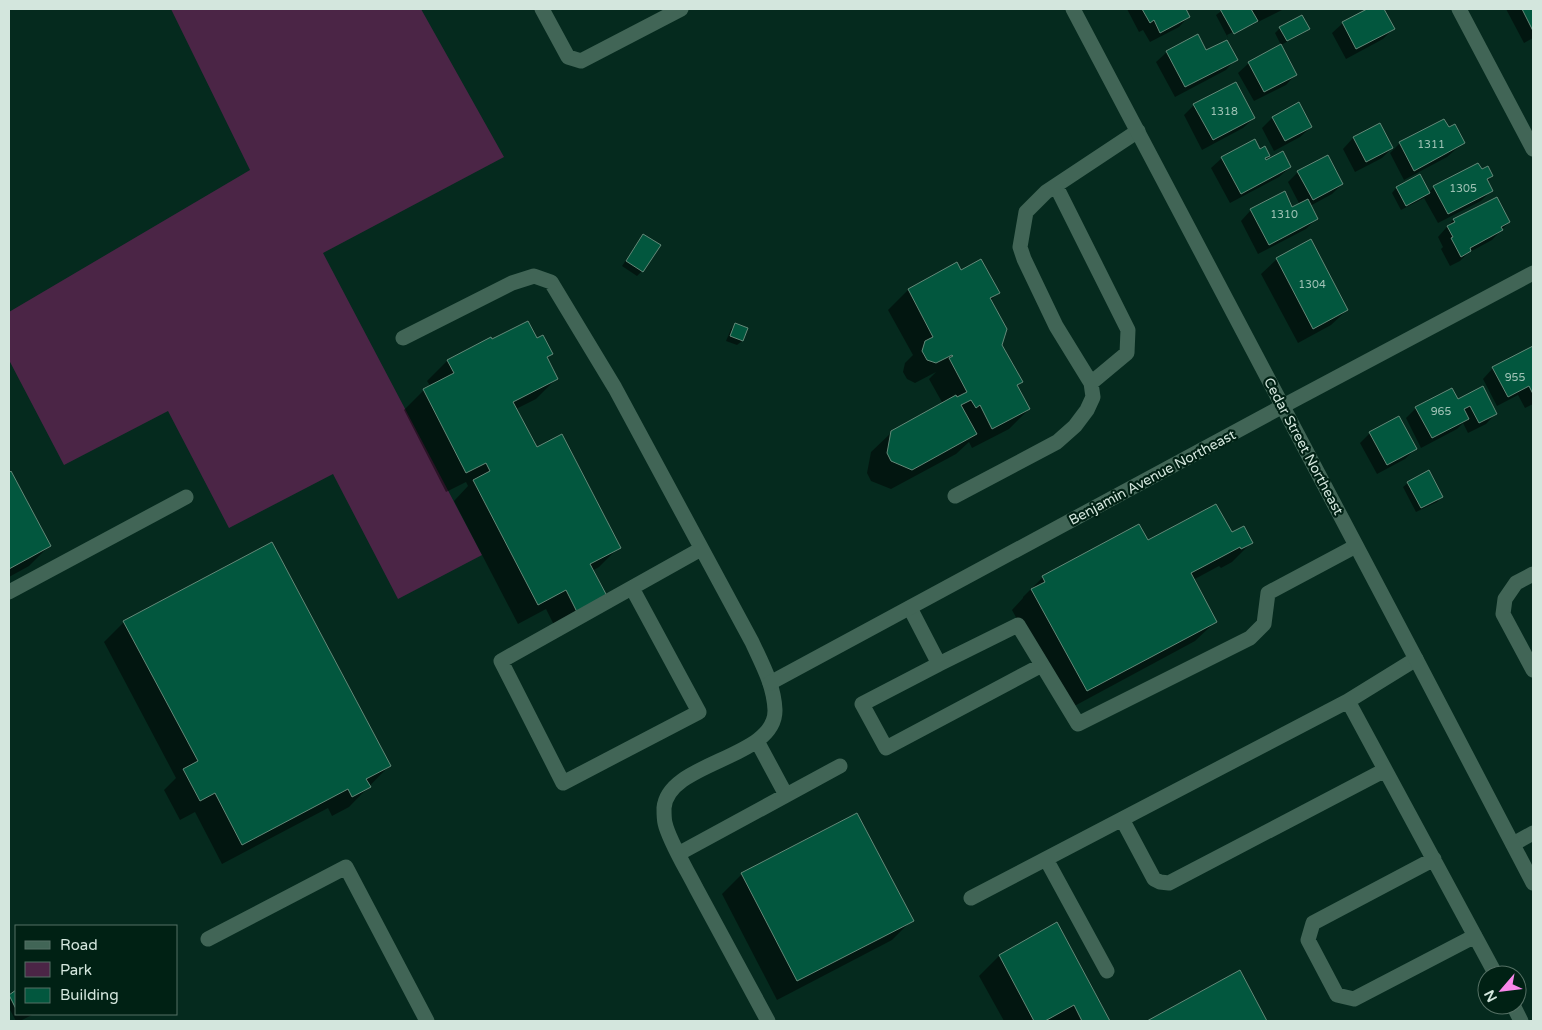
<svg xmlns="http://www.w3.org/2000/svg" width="1542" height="1030" font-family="'Varela Round',sans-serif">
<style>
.green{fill:#4b2546}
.shadow{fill:#0007}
.building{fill:#02573e;stroke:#648979}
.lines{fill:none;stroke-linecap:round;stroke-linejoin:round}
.lane{stroke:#416556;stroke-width:15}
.street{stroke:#416556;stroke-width:15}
.labels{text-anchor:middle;stroke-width:4.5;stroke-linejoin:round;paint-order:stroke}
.number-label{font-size:11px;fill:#9fc2b5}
.street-label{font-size:14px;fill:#d3e6dd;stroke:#002114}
</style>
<rect width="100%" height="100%" fill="#052a1e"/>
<path class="green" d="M171,9H421L504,157L323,253L482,555L398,599L333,474L229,528L168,411L64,465L9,360V312L250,170Z"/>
<path class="shadow" d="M1127,9H1185L1189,16L1179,27L1150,42L1143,30L1139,32Z
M1224,9H1284L1258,22L1257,20L1253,25V22L1227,35L1228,38L1216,15Z
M1370,9H1383L1393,29L1383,39L1346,59L1332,33L1343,23Z
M1506,9H1533V38L1524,43Z
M1280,28L1308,29L1303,33L1281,45L1275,33Z
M1167,52H1206L1236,59L1226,70L1175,97L1156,62Z
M1249,63L1296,74L1286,85L1254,101L1238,73Z
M1194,105L1254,118L1243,128L1202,150L1184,115Z
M1272,118L1311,127L1300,137L1274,151L1262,128Z
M1379,125L1392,148L1382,158L1355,172L1343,149L1353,138Z
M1448,129L1464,142L1447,157L1404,180L1390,153L1400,143Z
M1268,156L1264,159L1266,162L1290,167L1279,177L1230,203L1211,168L1222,158Z
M1481,170L1492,176L1487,181L1492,190L1481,201L1438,223L1424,198L1401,210L1392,193L1396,188L1419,176L1428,193L1434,187Z
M1298,172L1342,184L1332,194L1310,206L1316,219L1306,229L1258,254L1241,221L1251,210L1292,209L1300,205L1288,182Z
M1487,202L1509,222L1492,240L1468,253L1460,261L1450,266L1441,249L1443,247L1438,237L1453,220Z
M639,241L642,271L637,276L622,266Z
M1277,259L1347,310L1331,325L1298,343L1261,274Z
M957,264L961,272L998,293L990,301L1001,346L1021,382L1017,386L1029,409L1009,429L972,448L969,442L956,454L891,489L871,481L867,473L871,452L892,432L943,404L929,379L936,372L915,383L907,379L903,372L905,363L913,355L888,310L908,290Z
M736,324L742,341L737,345L726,341L731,329Z
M536,340L552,354L546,359L556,379L536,399L516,409L536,448L619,547L599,567L592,571L605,596L557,631L546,609L518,624L454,501L468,486L466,482L446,492L404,410L424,390L431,387L427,381L447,361L491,341Z
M1532,348L1533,404L1525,408L1518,395L1497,406L1483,379L1493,368Z
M1458,401L1496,413L1486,424L1468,433L1463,423L1457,429L1421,448L1406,418L1416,408Z
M1370,433L1415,449L1405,459L1377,474L1360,443Z
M11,473L49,546L29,566L9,577V474Z
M1408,483L1441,497L1437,502L1416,512L1403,487Z
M1231,534L1252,542L1232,562L1221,568L1219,566L1193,580L1216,621L1195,641L1067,710L1012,610L1023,598V597L1043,577L1148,542Z
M124,622L390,765L349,807L332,816L328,808L222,864L195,812L180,820L164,790L176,778L104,642Z
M742,874L912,920L892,940L777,1000L722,894Z
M1057,924L1108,1021H1004L979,976L999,956Z
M1240,972L1266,1021H1150Z
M16,992V1014H34L20,1021H16L9,1008V996Z"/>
<path class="building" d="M1142,9H1186L1190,17L1160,33L1154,20L1150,23Z
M1220,9H1251L1258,21L1234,34Z
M1367,9H1384L1395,29L1356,49L1342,22Z
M1522,9H1533V31Z
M1302,15L1310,29L1287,41L1279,27Z
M1198,34L1206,50L1227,40L1238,60L1185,87L1166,51Z
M1281,44L1297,75L1264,92L1248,62Z
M1236,82L1255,118L1213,140L1193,104Z
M1299,102L1312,127L1285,141L1272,117Z
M1444,119L1449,127L1455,124L1465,143L1414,171L1399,142Z
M1380,123L1393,148L1366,162L1353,137Z
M1255,139L1260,149L1265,146L1270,156L1265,158L1266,160L1283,151L1291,167L1241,194L1221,157Z
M1328,155L1343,184L1313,200L1297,171Z
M1478,163L1482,169L1488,166L1493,176L1487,179L1493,191L1448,214L1433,186Z
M1420,174L1430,193L1406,206L1396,187Z
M1285,191L1292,207L1308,199L1318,219L1269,245L1250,209Z
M1497,197L1510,222L1501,227L1503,230L1470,248L1471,251L1461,257L1451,238L1453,237L1447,226L1455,222L1453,219Z
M643,234L661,245L643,272L626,261Z
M1311,239L1348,310L1313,329L1276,258Z
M981,259L1000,293L990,298L1007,329L1002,345L1023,382L1017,385L1030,409L992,429L980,405L976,408L971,400L961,405L977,434L912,470L891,461L887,453L891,431L956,395L957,397L967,392L949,358L953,356L952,355L936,363L927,360L922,351L925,341L933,337L908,289L957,262L961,270Z
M528,321L537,338L543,335L553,354L547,357L558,379L513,402L537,447L562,434L621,548L590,564L607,596L577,612L566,590L538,605L473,480L490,471L486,463L466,473L423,389L454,373L447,360L491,337L492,339Z
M735,323L748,328L743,341L730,336Z
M1533,346V394L1529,386L1508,397L1492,367Z
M1483,386L1497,414L1479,423L1470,406L1464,409L1469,419L1432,438L1415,407L1452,388L1458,399Z
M1399,416L1417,449L1387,465L1369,432Z
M1429,470L1443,497L1421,508L1407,482Z
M11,471L51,546L9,569V473Z
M1216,504L1232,532L1244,526L1253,543L1241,549L1240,547L1191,573L1217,622L1087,691L1031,589L1045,582L1042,576L1139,524L1148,540Z
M272,542L391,766L366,779L371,787L352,797L348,789L242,845L215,793L200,801L183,769L198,761L123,621Z
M857,813L914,921L797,981L741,873Z
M1057,922L1110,1021H1082L1074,1005L1045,1021H1034L999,955Z
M1240,970L1267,1021H1147Z
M16,990V1009L9,995Z"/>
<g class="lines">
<path class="lane" d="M542,9L568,57L581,61L681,9
M1056,186L1128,330L1127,353L1091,383
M403,338L512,283L534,276L551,282L615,388L752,642C762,664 774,685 775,710C776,759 668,761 664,808C664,812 664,819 665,823C669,841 687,870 696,888C720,932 744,977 768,1021
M955,496L1057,442L1075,426L1087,410L1093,397L1091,383L1056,326L1024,259L1020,247L1026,212L1046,192L1138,131
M1533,574L1516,583L1505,599L1503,614L1533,670
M632,588L699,712L563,783L501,661L701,549
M9,592L186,497
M910,608L939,664L1018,625L1078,724L1250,638L1264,624L1268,593L1356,546
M939,664L862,704L886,748L1042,665
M1348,701L1496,975
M757,741L786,795
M1122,819L1154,879L1160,882L1169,883L1385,770
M1513,844L1533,833
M678,854L840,766
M1046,859L1107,971
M1434,859L1313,923L1308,940L1337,995L1354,999L1475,936
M971,898L1348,701L1416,659
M208,939L346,867L427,1021
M1513,1005L1521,1021"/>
<path class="street" d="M1073,9L1416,659L1533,883
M1459,9L1533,149
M770,683L1283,406L1533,273"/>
</g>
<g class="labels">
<g class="number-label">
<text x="1224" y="115">1318</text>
<text x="1431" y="148">1311</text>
<text x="1463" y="192">1305</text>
<text x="1284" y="218">1310</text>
<text x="1312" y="288">1304</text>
<text x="1515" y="381">955</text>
<text x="1441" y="415">965</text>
</g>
<g class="street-label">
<text transform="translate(1304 446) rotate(62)" y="5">Cedar Street Northeast</text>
<text transform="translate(1152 477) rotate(-28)" y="5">Benjamin Avenue Northeast</text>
</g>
</g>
<rect width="1542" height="1030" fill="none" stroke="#d3e6dd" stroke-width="20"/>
<rect x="15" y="925" width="162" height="90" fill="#002114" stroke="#547064"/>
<rect x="25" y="941" width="25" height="8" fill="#416556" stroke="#547064"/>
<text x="60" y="950" font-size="15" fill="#d3e6dd">Road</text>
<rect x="25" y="962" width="25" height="15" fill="#4b2546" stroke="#547064"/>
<text x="60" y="975" font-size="15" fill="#d3e6dd">Park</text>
<rect x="25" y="988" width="25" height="15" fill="#02573e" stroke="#547064"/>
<text x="60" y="1000" font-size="15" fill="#d3e6dd">Building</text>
<g transform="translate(1502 990) rotate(242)"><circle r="24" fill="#002114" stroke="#547064"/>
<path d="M0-4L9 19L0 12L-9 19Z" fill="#f888ea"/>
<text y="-8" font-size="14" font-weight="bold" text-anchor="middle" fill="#d3e6dd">N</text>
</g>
</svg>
